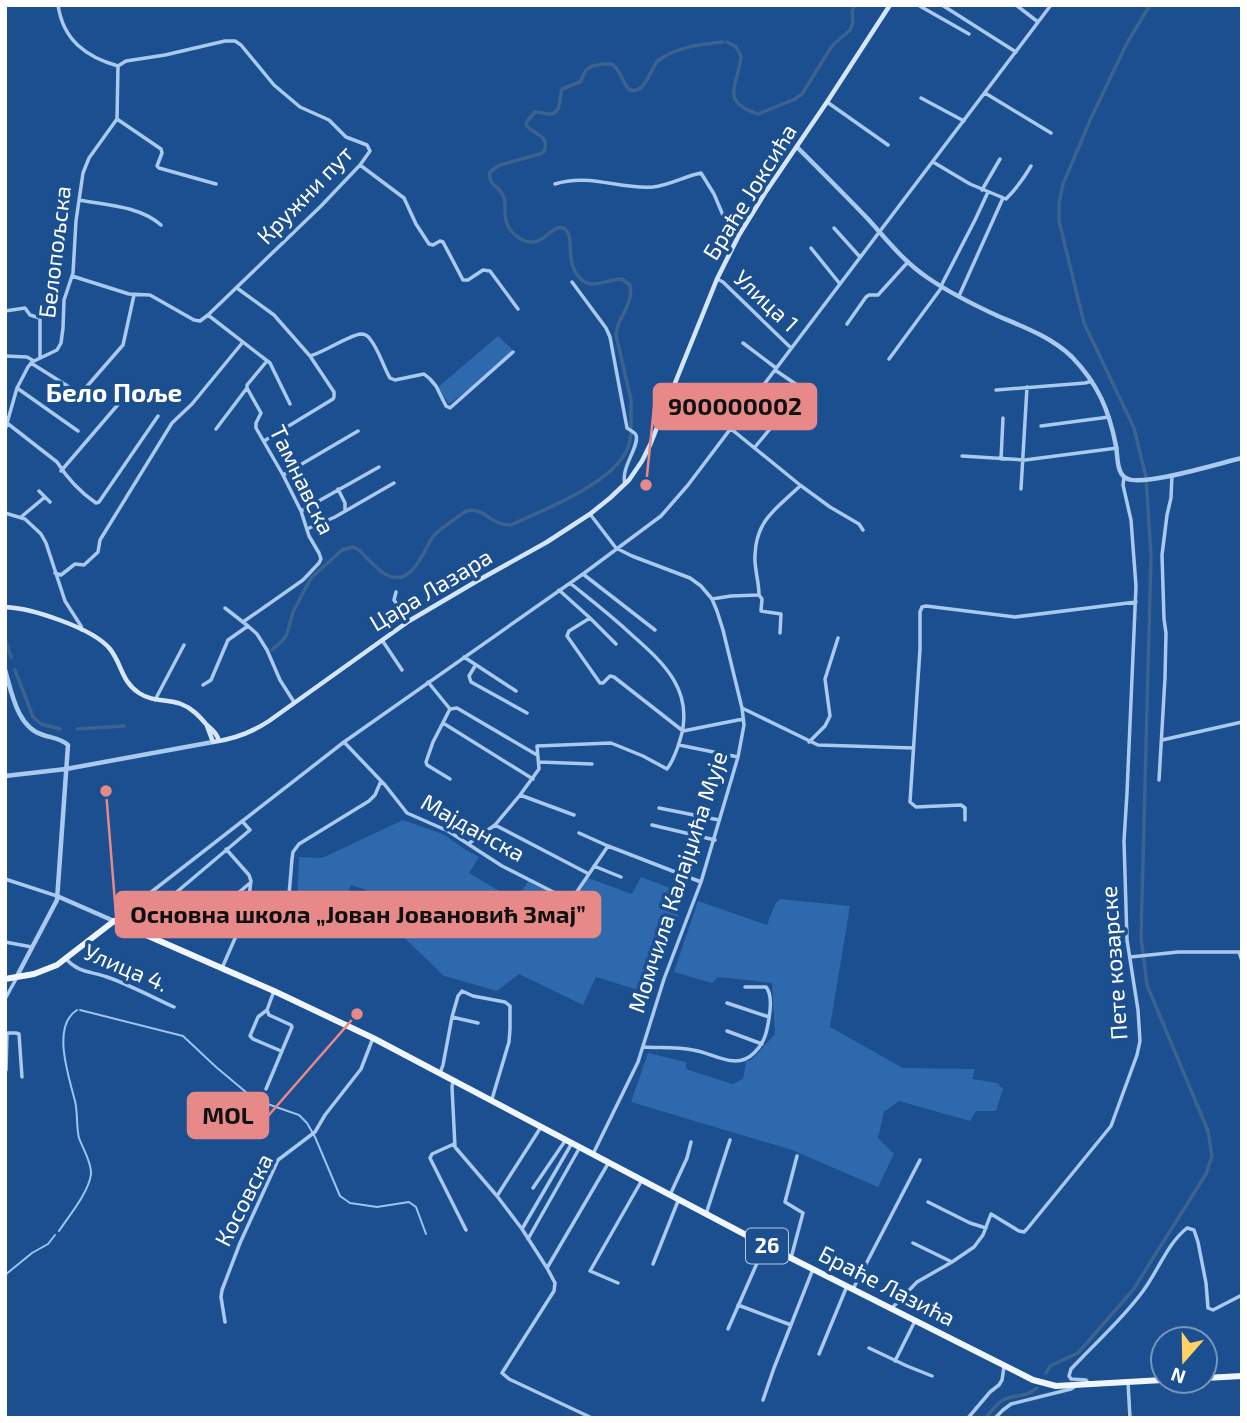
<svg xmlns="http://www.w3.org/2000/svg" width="1247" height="1423" font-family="'Exo 2',sans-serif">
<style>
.green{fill:#2e69ad}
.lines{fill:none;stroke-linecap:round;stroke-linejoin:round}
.stream{stroke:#9cc4f0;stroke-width:2}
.canal{stroke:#3c6290;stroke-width:3.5}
.minor{stroke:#a9c9ee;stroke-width:3.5}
.tertiary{stroke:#a9c9ee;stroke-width:4.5}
.secondary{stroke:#d6e6fa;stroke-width:4.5}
.primary{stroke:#f0f6ff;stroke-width:6}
.labels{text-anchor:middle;stroke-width:7;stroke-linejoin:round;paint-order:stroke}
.shield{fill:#1b4f8f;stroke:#bbcadd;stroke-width:2}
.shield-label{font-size:21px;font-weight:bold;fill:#fff}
.street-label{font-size:23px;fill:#fff;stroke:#1b4f8f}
.quarter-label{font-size:26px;font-weight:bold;fill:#fff;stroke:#1b4f8f}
.leader{fill:none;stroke:#e88989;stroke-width:2.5}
.callout-dot{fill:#e88989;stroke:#1b4f8f;stroke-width:2.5}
.callout{fill:#e88989;stroke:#e88989;stroke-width:2.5}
.callout-label{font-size:24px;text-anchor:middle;font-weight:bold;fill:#111}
</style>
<rect width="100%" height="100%" fill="#1b4f8f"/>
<path class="green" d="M498,336L513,350L480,381L449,404L438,387Z
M403,820L445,835L464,849L479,857L469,873L516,901L528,881L572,904L588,878L632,894L641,877L686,894L648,993L596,977L583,1005L519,974L497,991L444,976L373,908L366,890L351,885L335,920L321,929L297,903L299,857L322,858Z
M780,899L850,906L830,1027L903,1068L975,1069L972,1079L997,1083L1003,1089L996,1111H976L970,1121L899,1101L884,1112L878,1138L894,1154L878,1187L792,1150L631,1102L648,1053L686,1062V1069L732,1084L743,1079L746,1061L751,1060L775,1034L772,983L718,977L712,983L674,972L698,901L767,925L775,904Z"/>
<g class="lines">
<path class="stream" d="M80,1010L183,1036L216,1067L253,1098
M256,1100L299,1115L307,1123L315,1137L340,1196L350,1203L377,1207L409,1202L416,1207L426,1234
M59,1231C69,1216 89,1192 91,1174C92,1163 83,1149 79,1138C76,1126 78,1113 75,1101C69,1077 51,1026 77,1010
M5,1275L32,1253L48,1244L55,1235"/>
<path class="canal" d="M727,42L736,47L741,56C739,84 718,101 758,114L795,99L802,94L832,46L850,30L853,23L852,11L855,5
M631,427V400L616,335C617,316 634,306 630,285L622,279C611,279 600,285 590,284C586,283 584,282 581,279C563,262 576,238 565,229C555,222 545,242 533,242C521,243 508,231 506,220C504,213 506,205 504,198C501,186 487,186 490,172L500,165L540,154L544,152C550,134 535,136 526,125L527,121L535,112C539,112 543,113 548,114C562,115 559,98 562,89L580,82L586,70L592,66L603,64H612C622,71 624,88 630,90C646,95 650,67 659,60C676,47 702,44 723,42
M5,639L11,657
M272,650L282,641L287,634L293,612L311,578L342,550L353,547L359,550C366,557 378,571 387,575C411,587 423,553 432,538C436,531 458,517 466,511C485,506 490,526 511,525C545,509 610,485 627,450C630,444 630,439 631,433
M15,670L33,717L41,724L60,729
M77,729L124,726
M1046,1373L1050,1366L1078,1353L1133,1290L1206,1174L1212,1156L1208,1131L1147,985L1141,937L1151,555L1146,477L1134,428L1084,323L1059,221V203L1063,184L1092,116L1127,43L1150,5
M986,1418C991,1411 996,1404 1003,1400C1015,1394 1025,1398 1037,1388"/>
<path class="minor" d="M58,5C63,40 86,57 118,66L126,61L165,55L225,41H235L241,45L274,85L300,107L329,120L346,137L367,145L370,151L360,165L321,206L208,315L200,321L194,320L150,295L129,294L72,276
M918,5L969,34
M942,5L1016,52
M1016,5L1038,22
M985,93L1051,133
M921,98L964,121
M827,102L888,145
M117,119L161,149L162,153L157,166L159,168L216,184
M933,162L970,184L1006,199C1015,190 1024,178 1031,166
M360,165L404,198L416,224L429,244L433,245L440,241L443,242L463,280H468L483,270L490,271L518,309
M555,184C589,173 621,190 653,187C670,185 685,176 701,173L714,194L725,220L739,235
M982,190L1000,159
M79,200C106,205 140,206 161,225
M834,228L860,257
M811,248L840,284
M717,279L723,282L791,348
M572,282L606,328L610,337L627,428C630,430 634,432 636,435C640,446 620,468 625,484
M941,286L975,220L988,192
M237,288L274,315L310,356L334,392V397L333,399L264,441
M959,296L1003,198
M5,311L25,308L30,315L40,318V358
M208,315L270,363L290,404
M847,324L866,297L869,295H878L907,263
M743,343L776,368
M5,356L27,357L34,361
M310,356C325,352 349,335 361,334C365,334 368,336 370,339C379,350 383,366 390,378L395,380L424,374L430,379L436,386L446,406L450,408L513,352
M889,359L942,287
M31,363L77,392H82L123,345L134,295
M775,370L806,391
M17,388L78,431
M996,390L1085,383L1092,381
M671,393L725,424L800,485L830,507L859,524L863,530
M7,423L57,462C67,478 80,492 96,503L99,502L158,416
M1041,426L1109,417
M216,429L247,388
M5,430L17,388L28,367L32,362L57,350L61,343L63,328L64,300L73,273L76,221L83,173L89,158L117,119L118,66
M755,447L779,418L781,417L796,428
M962,456L1025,460L1117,448
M1001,459L1003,418
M61,471L127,394
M283,475L358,431
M338,489L345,503V511
M1021,489L1027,387
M39,491L50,502
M301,511L379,467
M5,513L25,519L41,534L46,543L65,601L81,626L82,630
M590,514L616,548L632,556L690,578L701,586L712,599L717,611L723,630L742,708L744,725L738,757L701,882L664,979L638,1062L593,1154
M21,517L45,497
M307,529L335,517L394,483
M55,573L61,575L75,564L84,565L98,552L100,540L172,423L192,404L243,342
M583,574L655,630
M570,583C591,600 612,616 632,635C665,664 695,692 680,740C677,750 673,761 667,769L643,756L611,743L537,746L539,769L520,795L574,815
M559,590L590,618L616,644
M396,592L394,600L409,621
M712,599L731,596L758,595
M225,608L248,626L257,634L267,650L280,680L294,702
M590,618L569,631L567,636L600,683H603L610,676L614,677L683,731L743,719
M243,622L303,580L319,563L321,559L319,553L309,536L301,511L283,475L256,428V423L261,413L247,388V385L267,361
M780,633L781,614L761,611L762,599L759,595C759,581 754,568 755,555C756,520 777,508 800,486
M382,640L402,670
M464,657L516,691
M475,666L469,676L471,682L527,713
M428,682L450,709L457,708L537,755
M203,685L211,680L228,640L248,626
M155,700L184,645
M742,708L818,745L913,748
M450,709L433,742L426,762L427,765L450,779
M443,723L533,779
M1162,740L1242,722
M344,742L385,785L407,813L448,831L502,866L567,899L574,896L608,846L701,882
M809,742L825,726L830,716L825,679L838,638
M679,745L738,757
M539,762L592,764
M1159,780L1165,678L1166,633L1164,619L1162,555L1167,515L1171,498L1172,475
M659,808L719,820
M965,820V808L961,805L916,807L910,802L920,649V612L922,607L926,606L1015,617L1136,602
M495,825L589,874
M652,825L715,840
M579,833L608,846
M468,844L495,825L520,795
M594,866L621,877
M5,879L57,896
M250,883L219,909V912L250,927L284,935L286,931L292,859L293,852L299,844L369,801L375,795L381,781
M114,921L344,742L583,574L661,516L688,485L1051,5
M139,932L148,919L159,907L250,830L242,821
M5,942L32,947
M1239,952L1242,961
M1130,957L1178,952H1242
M66,959C79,973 90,971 107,977C130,985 152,997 174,1007
M222,968L240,927L246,919L251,881L249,875L226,849
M274,991L267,1010L258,1017L250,1036L253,1039L281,1051
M5,999L16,979
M727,1003L769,1017
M452,1017L458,996L462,991L473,996L505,1002L510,1006V1029L509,1042L492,1099
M727,1031L762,1044
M5,1033H16L19,1034L22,1077
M644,1047C660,1048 677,1047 693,1050C714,1053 736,1071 754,1053C763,1044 766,1036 768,1024C770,1014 773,995 766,987H745
M6,1070L7,1033
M440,1073L443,1065L452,1017L478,1023
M453,1081L452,1087L455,1147L497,1196L522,1229L547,1268L555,1283L554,1291L502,1373L509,1379L592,1418
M266,1089L292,1027L291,1025L269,1015L267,1010
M454,1144L432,1154L430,1158L466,1230
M533,1188L565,1141
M670,1195L687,1158L691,1142
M497,1196L541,1127
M928,1202L970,1223L986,1228
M706,1214L730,1140
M522,1229L572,1143
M528,1239L580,1147
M913,1243L952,1262
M791,1258L803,1213L785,1202L797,1156
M653,1264L678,1201
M547,1268L609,1162
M618,1283L590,1271L642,1180
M853,1289L920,1160
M738,1305L791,1325
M891,1309L917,1282L952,1262L974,1247L983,1235L991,1214L1019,1231L1024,1232L1027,1229L1111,1126L1137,1055L1140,1041L1138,1010L1127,940L1124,841L1127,793L1136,586L1131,520L1123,485L1124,477
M225,1322L221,1297L222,1290L240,1243L278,1160L315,1132L325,1115L361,1069L373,1038
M728,1329L765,1245
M869,1348L907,1366L932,1376
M819,1354L847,1286
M895,1361L915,1321
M1128,1382L1130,1418
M1089,1384L1086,1380L1071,1379L1069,1376L1071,1369C1095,1343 1122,1320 1143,1291C1158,1271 1167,1244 1187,1228L1194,1230L1198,1242L1206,1283L1208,1308L1213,1310L1242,1295
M763,1400L774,1368L813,1269
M968,1418L990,1392L999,1385L1002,1380L1004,1367
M995,1418L1003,1410L1011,1404L1071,1389L1074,1387"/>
<path class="tertiary" d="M797,147C821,171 845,195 868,219C888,241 903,261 928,278C950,293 974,305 998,316C1024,327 1051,337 1072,357C1098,384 1109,410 1116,446C1118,456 1116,475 1128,479C1146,486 1220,463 1242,458
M5,670C12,693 17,727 43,735C52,738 61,738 68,745L57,900L17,976
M5,776L66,769L213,742
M57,896L114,921"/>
<path class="secondary" d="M5,607C31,608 93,628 110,649C122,664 121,681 139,693C152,702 167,699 181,704C192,708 199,716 206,724C212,730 217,733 219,741
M207,726L213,742C234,739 251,733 269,721L409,621L477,581L547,542L590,514L610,498L629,480L642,461L650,445L717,279L739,235L765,193L827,102L890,5"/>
<path class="primary" d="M5,979L34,974L57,965L114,921L274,991L373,1038L765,1245L1033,1380L1056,1386L1163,1380
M1205,1378L1242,1376"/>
</g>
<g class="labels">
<rect class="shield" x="746" y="1228.5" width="42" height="35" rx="5"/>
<g class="shield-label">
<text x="767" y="1253">26</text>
</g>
<g class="street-label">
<text transform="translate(750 192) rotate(-58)" y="8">Браће Јоксића</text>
<text transform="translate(305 195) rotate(-46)" y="8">Кружни пут</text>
<text transform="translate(55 252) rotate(-83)" y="8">Белопољска</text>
<text transform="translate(766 301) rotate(43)" y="8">Улица 1</text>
<text transform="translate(302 480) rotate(64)" y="8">Тамнавска</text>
<text transform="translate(431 590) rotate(-31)" y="8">Цара Лазара</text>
<text transform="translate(473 828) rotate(29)" y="8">Мајданска</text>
<text transform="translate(678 882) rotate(-72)" y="8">Момчила Калајџића Мује</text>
<text transform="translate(1114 963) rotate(-94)" y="8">Пете козарске</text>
<text transform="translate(126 968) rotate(23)" y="8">Улица 4.</text>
<text transform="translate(244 1200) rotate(-63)" y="8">Косовска</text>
<text transform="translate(887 1286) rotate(27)" y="8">Браће Лазића</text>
</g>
<g class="quarter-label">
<text x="114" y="402">Бело Поље</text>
</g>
</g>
<path class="leader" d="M646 485L654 407M106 791L116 915M357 1014L268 1116"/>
<g class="callout-dot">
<circle cx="646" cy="485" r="7"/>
<circle cx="106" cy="791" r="7"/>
<circle cx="357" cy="1014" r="7"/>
</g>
<g class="callout">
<rect x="654" y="384" width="162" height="45" rx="7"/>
<rect x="116" y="892" width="484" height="45" rx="7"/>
<rect x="188" y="1093" width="80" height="45" rx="7"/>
</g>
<g class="callout-label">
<text x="735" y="415">900000002</text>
<text x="358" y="923">Основна школа „Јован Јовановић Змај”</text>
<text x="228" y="1124">MOL</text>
</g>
<rect width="1247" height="1423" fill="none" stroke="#ffffff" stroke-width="14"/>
<g transform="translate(1184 1360) rotate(200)"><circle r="33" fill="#1b4f8f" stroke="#7695bc" stroke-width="2"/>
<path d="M0-5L12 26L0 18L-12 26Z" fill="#ffd166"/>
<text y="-10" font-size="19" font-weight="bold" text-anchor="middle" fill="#ffffff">N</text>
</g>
</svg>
